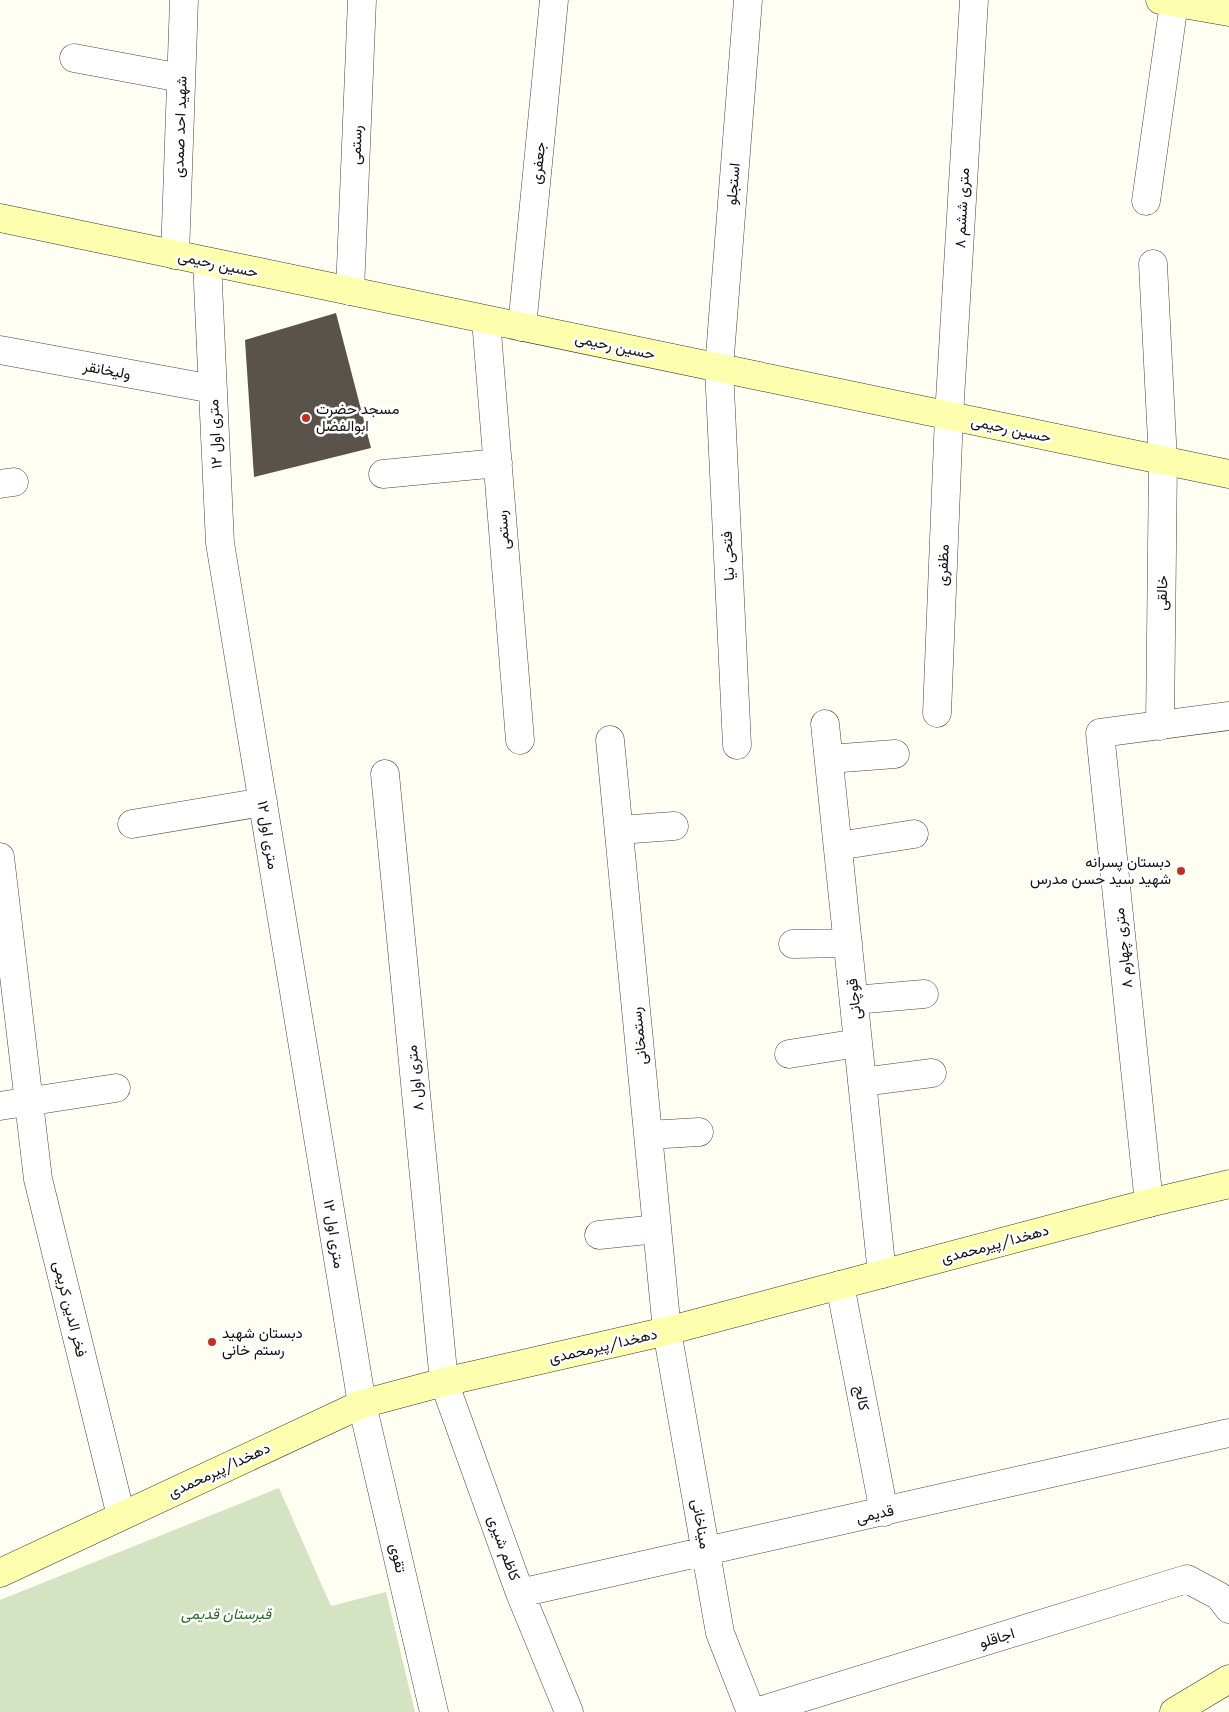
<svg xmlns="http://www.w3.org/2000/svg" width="1229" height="1712" font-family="Lora,Vazirmatn,serif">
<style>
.cemetery{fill:#d4e3c2}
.building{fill:#59534c}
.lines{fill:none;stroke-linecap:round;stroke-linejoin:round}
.street-casing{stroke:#434343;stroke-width:29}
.secondary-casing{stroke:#323232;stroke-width:29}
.street{stroke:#fff;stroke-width:28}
.secondary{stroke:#feffae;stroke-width:28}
.poi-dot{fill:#c62d22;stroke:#fff;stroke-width:2}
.labels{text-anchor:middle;stroke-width:5;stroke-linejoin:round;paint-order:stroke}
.street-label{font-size:15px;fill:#101010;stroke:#fff}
.poi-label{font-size:15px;fill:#101010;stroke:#fff;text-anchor:start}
.park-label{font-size:15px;font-style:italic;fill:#246c1d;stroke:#fff}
</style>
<rect width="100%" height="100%" fill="#fffef3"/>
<path class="cemetery" d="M279,1488L331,1606L386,1592L415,1712H0V1600Z"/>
<path class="building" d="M336,313L371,448L254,477L245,340Z"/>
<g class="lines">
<g class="street-casing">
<path id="street" d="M74,58L181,78
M1146,201L1174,3
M175,255L184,0
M207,262L220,543L362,1404L434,1712
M1153,264L1163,461L1160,726
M350,291L362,0
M486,320L520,740
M522,327L554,0
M0,350L213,389
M383,474L498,463
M0,484L14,482
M937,713L949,416L974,0
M825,724L882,1274
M610,740L667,1331L720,1633L751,1712
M737,745L719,368L748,0
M829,759L895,754
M385,774L444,1382L520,1593L569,1712
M132,824L263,802
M619,830L674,826
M838,846L914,834
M0,857L38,1179L121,1516
M793,944L848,943
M854,1000L924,994
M789,1054L858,1043
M862,1082L932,1073
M0,1106L116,1088
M648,1135L699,1132
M1149,1203L1100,733L1229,716
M599,1235L657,1229
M840,1285L884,1512
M520,1593L1229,1433
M756,1712L1187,1579L1219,1596L1229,1609"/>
</g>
<g class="secondary-casing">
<path id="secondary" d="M1160,0L1229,12
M0,218L1229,474
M0,1573L362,1404L444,1382L667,1331L1149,1203L1229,1184
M1174,1712L1229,1679"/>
</g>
<use href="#street" class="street"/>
<use href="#secondary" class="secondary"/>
</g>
<g class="poi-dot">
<circle cx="306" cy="418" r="5"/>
<circle cx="1181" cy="871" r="5"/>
<circle cx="212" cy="1342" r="5"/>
</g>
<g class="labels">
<g class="street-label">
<text transform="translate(180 127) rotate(-88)" y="5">شهید احد صمدی</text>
<text transform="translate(356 145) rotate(-88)" y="5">رستمی</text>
<text transform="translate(538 163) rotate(-84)" y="5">جعفری</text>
<text transform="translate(733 184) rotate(-85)" y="5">استجلو</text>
<text transform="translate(962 208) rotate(-87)" y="5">۸ متری ششم</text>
<text transform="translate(218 264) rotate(12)" y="5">حسین رحیمی</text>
<text transform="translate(615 346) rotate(12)" y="5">حسین رحیمی</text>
<text transform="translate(107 370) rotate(10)" y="5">ولیخانقر</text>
<text transform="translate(1011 429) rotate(12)" y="5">حسین رحیمی</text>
<text transform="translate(215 434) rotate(-93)" y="5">۱۲ متری اول</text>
<text transform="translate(503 530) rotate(-95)" y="5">رستمی</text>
<text transform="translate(728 556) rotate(-93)" y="5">فتحی نیا</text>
<text transform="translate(943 565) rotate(-88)" y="5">مظفری</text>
<text transform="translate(1162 593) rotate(-89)" y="5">خالقی</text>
<text transform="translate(268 835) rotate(81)" y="5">۱۲ متری اول</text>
<text transform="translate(1123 948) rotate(-96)" y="5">۸ متری چهارم</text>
<text transform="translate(854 999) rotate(-96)" y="5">قوچانی</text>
<text transform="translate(639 1036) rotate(-96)" y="5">رستمخانی</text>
<text transform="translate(415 1078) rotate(-96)" y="5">۸ متری اول</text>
<text transform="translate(334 1234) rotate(81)" y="5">۱۲ متری اول</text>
<text transform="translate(995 1244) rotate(-15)" y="5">دهخدا/پیرمحمدی</text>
<text transform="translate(70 1309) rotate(76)" y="5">فخر الدین کریمی</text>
<text transform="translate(603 1346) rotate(-13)" y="5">دهخدا/پیرمحمدی</text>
<text transform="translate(862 1398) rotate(79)" y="5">کالج</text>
<text transform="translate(219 1470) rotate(-25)" y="5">دهخدا/پیرمحمدی</text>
<text transform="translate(875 1514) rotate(-13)" y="5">قدیمی</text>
<text transform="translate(701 1524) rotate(80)" y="5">میناخانی</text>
<text transform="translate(504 1548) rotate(70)" y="5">کاظم شیری</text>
<text transform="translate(398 1558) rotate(77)" y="5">تقوی</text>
<text transform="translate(997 1638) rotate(-17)" y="5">اجاقلو</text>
</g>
<g class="poi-label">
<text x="316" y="414">مسجد حضرت<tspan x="316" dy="17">ابوالفضل</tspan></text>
<text x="1171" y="867" text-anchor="end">دبستان پسرانه<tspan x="1171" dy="17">شهید سید حسن مدرس</tspan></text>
<text x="222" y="1338">دبستان شهید<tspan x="222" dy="17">رستم خانی</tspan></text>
</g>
<g class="park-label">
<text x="226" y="1619">قبرستان قدیمى</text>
</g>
</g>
</svg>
